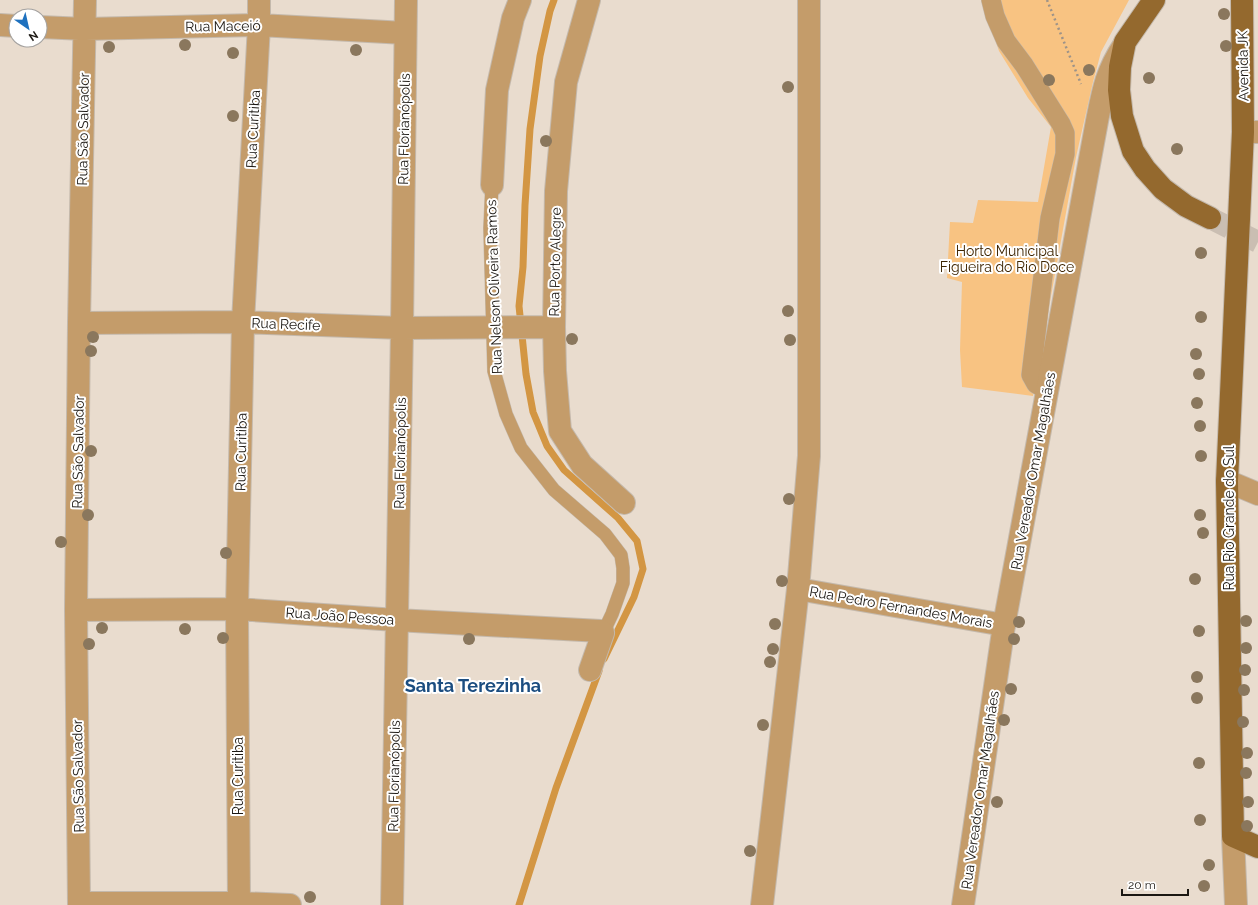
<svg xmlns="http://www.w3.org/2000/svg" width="1258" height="905" font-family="Raleway,sans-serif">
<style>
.green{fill:#f8c382}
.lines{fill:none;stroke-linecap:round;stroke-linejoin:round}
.stream{stroke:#d39643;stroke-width:7}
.primary-tunnel{stroke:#cabeb2;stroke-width:22;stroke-dasharray:22 11;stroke-linecap:butt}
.service-casing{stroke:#c4b9ac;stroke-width:14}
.pedestrian-casing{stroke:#c4b9ac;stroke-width:20}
.minor-casing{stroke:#c4b9ac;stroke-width:24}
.tertiary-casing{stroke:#c4b9ac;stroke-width:24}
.primary-casing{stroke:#c4b9ac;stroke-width:24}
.path{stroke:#9d9389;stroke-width:2.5;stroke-dasharray:2 3;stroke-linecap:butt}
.service{stroke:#c49c6a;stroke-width:13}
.pedestrian{stroke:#c49c6a;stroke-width:19}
.minor{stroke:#c49c6a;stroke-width:22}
.tertiary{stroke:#c49c6a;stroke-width:22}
.primary{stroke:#94692e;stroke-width:22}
.tree{fill:#8a775d}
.labels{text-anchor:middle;stroke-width:4;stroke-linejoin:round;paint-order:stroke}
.street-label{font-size:14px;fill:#1b1712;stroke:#fff}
.park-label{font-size:14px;fill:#3d2400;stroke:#fff}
.district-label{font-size:18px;font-weight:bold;fill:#1b4d80;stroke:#fff}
</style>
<rect width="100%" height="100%" fill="#e9dcce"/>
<path class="green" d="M982,0H1129L1101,52L1093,82L1076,157L1033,396L962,387L960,350L962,282L947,278L950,222L973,223L978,200L1038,202L1051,127L1028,98L999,51Z"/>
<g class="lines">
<path class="stream" d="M554,0L550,11L540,56L530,129L525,205L523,267L519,306L526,374L533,412L547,446L564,470L618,518L637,541L643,569L634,597L604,659
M519,905L556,788L599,671"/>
<path class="primary-tunnel" d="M1210,218L1258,242"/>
<g class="service-casing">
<path id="service" d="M492,185L490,228L494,371L506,414L521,448L554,490L605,534L621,555L623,568V583L612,614L603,633"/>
</g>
<g class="pedestrian-casing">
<path id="pedestrian" d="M991,0L995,16L1006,41L1024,65L1061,124L1065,133V154L1050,218L1031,375L1036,384L1047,390"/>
</g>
<g class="minor-casing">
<path id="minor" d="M589,0L566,82L556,191L554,327L555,371L560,431L582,465L624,503
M0,25L16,26
M40,27L85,29L259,25L405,33
M1243,132H1258
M492,185L497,90L513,18L520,0
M79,323L243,322L402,328L554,327
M1227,481L1258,494
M798,589L1004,625
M76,610L237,609L396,620L601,631L603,633L590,670
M1233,836L1236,905
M79,903H239L290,905
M79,905L76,610L79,323L85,0
M239,905L237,609L243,322L259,25V0
M392,905L402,328L406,0"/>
</g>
<g class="tertiary-casing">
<path id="tertiary" d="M762,905L798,589L809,456V0
M963,905L1004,625L1097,121C1103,91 1106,72 1124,45"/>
</g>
<g class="primary-casing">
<path id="primary" d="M1154,0L1125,42L1120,67L1119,90L1122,116L1133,151L1145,169L1163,189L1186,206L1210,218
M1242,0L1243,132L1227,481L1233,836L1258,847"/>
</g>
<path class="path" d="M1047,0L1081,84"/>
<use href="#service" class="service"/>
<use href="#pedestrian" class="pedestrian"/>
<use href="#minor" class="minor"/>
<use href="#tertiary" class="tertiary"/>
<use href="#primary" class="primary"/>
</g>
<g class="tree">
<circle cx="1224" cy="14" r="6"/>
<circle cx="185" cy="45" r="6"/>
<circle cx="1226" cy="46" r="6"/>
<circle cx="109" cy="47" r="6"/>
<circle cx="356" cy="50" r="6"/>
<circle cx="233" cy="53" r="6"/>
<circle cx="1089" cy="70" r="6"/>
<circle cx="1149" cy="78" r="6"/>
<circle cx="1049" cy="80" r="6"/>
<circle cx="788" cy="87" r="6"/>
<circle cx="233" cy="116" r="6"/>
<circle cx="546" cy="141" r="6"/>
<circle cx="1177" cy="149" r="6"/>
<circle cx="1201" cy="253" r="6"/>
<circle cx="788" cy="311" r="6"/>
<circle cx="1201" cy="317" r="6"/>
<circle cx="93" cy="337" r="6"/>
<circle cx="572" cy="339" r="6"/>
<circle cx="790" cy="340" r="6"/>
<circle cx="91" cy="351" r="6"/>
<circle cx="1196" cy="354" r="6"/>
<circle cx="1199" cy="374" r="6"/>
<circle cx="1197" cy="403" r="6"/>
<circle cx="1200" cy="426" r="6"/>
<circle cx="91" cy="451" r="6"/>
<circle cx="1201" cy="456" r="6"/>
<circle cx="789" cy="499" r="6"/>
<circle cx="88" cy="515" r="6"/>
<circle cx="1200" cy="515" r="6"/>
<circle cx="1203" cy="533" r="6"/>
<circle cx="61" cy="542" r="6"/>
<circle cx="226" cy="553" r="6"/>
<circle cx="1195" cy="579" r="6"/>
<circle cx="782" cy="581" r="6"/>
<circle cx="1246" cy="621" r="6"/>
<circle cx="1019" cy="622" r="6"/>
<circle cx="775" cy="624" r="6"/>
<circle cx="102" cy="628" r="6"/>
<circle cx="185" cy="629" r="6"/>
<circle cx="1199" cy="631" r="6"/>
<circle cx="223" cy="638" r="6"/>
<circle cx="469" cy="639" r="6"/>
<circle cx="1014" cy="639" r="6"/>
<circle cx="89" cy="644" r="6"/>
<circle cx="1246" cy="648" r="6"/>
<circle cx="773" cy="649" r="6"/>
<circle cx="770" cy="662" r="6"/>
<circle cx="1245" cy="670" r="6"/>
<circle cx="1197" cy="677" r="6"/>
<circle cx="1011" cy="689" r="6"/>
<circle cx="1244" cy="690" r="6"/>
<circle cx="1197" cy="698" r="6"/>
<circle cx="1004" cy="720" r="6"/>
<circle cx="1243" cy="722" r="6"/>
<circle cx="763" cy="725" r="6"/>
<circle cx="1247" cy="753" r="6"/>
<circle cx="1199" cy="763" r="6"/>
<circle cx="1246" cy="773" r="6"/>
<circle cx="997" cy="802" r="6"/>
<circle cx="1248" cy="802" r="6"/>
<circle cx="1200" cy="820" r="6"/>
<circle cx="1247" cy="826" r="6"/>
<circle cx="750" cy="851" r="6"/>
<circle cx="1209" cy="865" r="6"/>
<circle cx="1204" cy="886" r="6"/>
<circle cx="310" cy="897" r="6"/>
</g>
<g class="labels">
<g class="street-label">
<text transform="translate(223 26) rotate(-1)" y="5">Rua Maceió</text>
<text transform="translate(1243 66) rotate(-91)" y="5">Avenida JK</text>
<text transform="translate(83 129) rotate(-89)" y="5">Rua São Salvador</text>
<text transform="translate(253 129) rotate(-87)" y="5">Rua Curitiba</text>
<text transform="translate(404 129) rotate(-89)" y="5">Rua Florianópolis</text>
<text transform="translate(555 262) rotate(-89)" y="5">Rua Porto Alegre</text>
<text transform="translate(494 287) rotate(-92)" y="5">Rua Nelson Oliveira Ramos</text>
<text transform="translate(286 324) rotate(2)" y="5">Rua Recife</text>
<text transform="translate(78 452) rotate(-89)" y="5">Rua São Salvador</text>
<text transform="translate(241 452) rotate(-89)" y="5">Rua Curitiba</text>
<text transform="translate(400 453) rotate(-89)" y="5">Rua Florianópolis</text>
<text transform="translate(1033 471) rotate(-80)" y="5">Rua Vereador Omar Magalhães</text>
<text transform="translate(1229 518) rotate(-90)" y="5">Rua Rio Grande do Sul</text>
<text transform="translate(901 607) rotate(10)" y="5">Rua Pedro Fernandes Morais</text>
<text transform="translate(340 616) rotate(4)" y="5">Rua João Pessoa</text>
<text transform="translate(78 776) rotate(-91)" y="5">Rua São Salvador</text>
<text transform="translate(238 776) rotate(-90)" y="5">Rua Curitiba</text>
<text transform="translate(394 776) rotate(-89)" y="5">Rua Florianópolis</text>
<text transform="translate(980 790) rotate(-82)" y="5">Rua Vereador Omar Magalhães</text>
</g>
<g class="park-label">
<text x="1007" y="256">Horto Municipal<tspan x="1007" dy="16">Figueira do Rio Doce</tspan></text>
</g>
<g class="district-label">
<text x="473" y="692">Santa Terezinha</text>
</g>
</g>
<g transform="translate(28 28) rotate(146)"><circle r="19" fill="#ffffff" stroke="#a4a2a0"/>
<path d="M0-3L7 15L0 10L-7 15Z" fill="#1e71bf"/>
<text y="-6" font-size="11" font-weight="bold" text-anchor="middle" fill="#1b1712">N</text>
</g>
<path d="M1122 889v6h66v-6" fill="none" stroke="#1b1712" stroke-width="2"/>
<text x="1128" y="889" font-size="12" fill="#1b1712" stroke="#ffffff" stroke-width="3" paint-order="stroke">20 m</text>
</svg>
